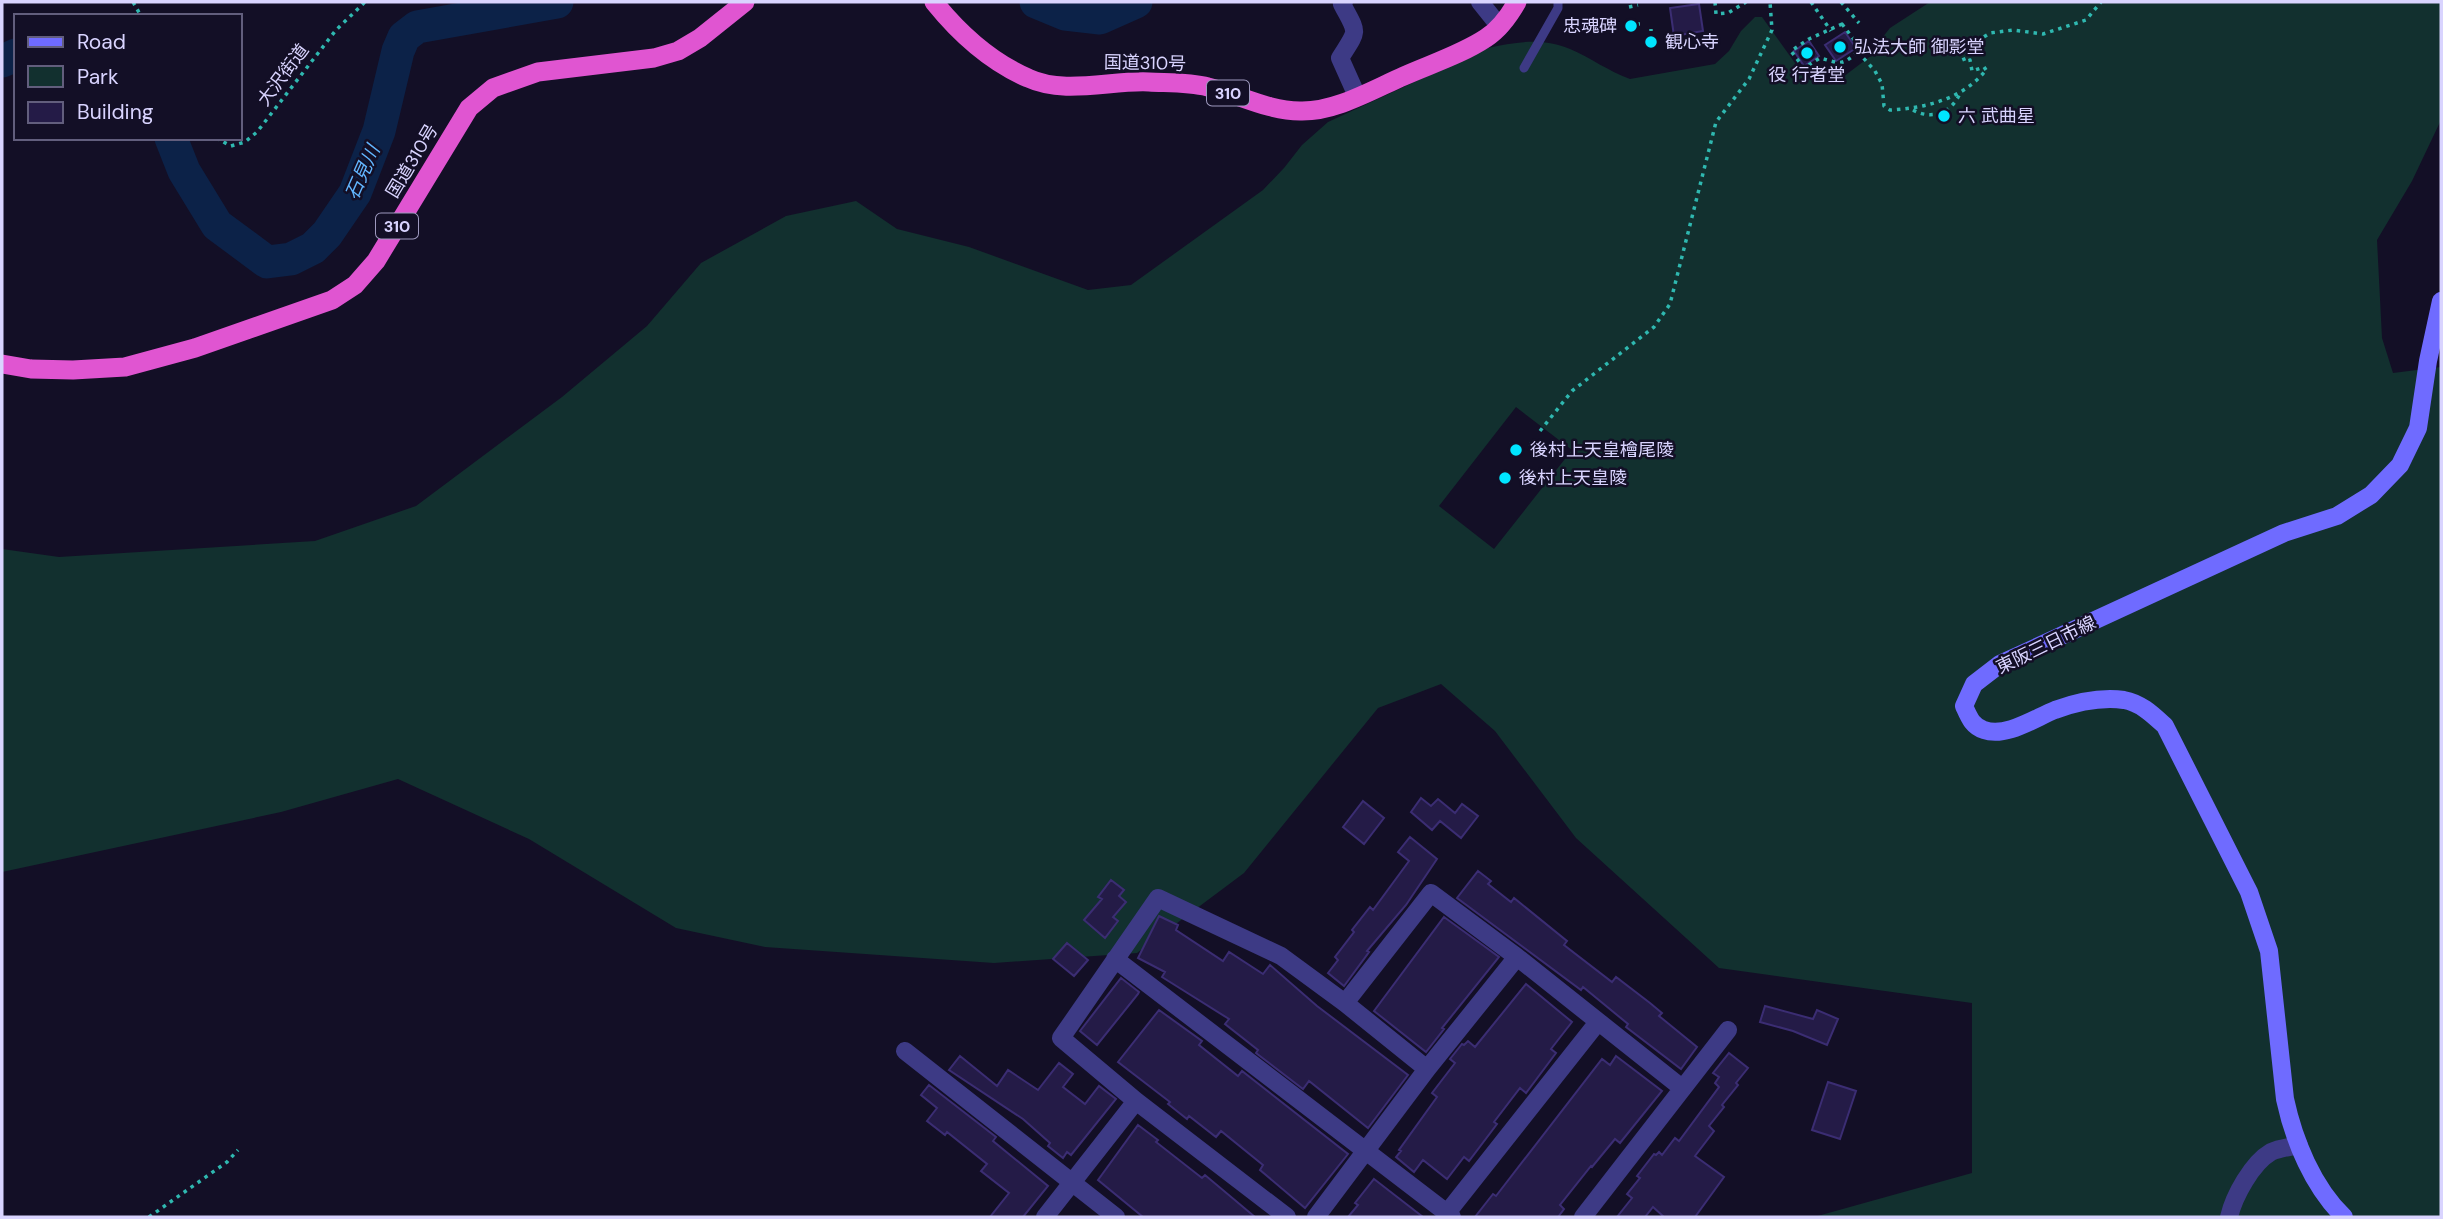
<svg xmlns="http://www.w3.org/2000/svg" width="2443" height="1219" font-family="'DM Sans','Noto Sans JP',sans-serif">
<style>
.green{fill:#12302f;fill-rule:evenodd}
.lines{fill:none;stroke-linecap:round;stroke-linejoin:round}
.river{stroke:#0c2248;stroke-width:33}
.building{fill:#241b47;stroke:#3b2d73;stroke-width:2}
.path{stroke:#2fb8b0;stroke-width:3.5;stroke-dasharray:3.5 5;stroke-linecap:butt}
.service{stroke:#3d3a85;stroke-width:9}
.minor{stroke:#3d3a85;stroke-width:18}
.tertiary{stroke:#3d3a85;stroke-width:18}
.secondary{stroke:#6f6bff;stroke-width:18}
.trunk{stroke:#e055d1;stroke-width:19}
.poi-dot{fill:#00e5ff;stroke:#130f26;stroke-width:2.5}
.labels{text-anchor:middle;stroke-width:5;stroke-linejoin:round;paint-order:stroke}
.shield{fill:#130f26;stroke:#9e99be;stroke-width:2}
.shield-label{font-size:16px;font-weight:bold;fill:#d9d4ff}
.poi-label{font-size:18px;fill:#d9d4ff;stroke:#130f26;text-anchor:start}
.street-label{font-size:18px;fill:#d9d4ff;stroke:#130f26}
.water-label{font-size:19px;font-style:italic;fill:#62b6ff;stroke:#130f26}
</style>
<rect width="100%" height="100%" fill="#130f26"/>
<path class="green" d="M1930,2H2441V120L2412,181L2377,240L2382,338L2393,373L2441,367V1217H1814L1972,1173V1003L1719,968L1576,838L1495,731L1441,684L1378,708L1244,873L1137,953L994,963L765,947L676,928L529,839L398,779L281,812L2,872V549L59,557L315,541L416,506L562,397L647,326L701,263L786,216L856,201L897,229L969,247L1088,290L1131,285L1263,190L1284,168L1302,145L1328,122L1488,48C1515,42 1543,37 1570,49C1591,58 1608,71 1630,79L1715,64L1729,51L1741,31L1755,17H1762L1800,70L1813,72L1827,85L1843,77L1876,52L1882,38L1890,28ZM1516,407L1572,450L1494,549L1439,506Z"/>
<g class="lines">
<path class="river" d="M1036,2L1065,14L1100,18L1136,2
M2,61L16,55
M171,138L184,171L217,225L267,262L291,259L313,248L327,234L355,193L379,131L398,51L404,37L417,27L557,2"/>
</g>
<path class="building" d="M1699,4L1703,31L1674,36L1670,8Z
M1845,32L1856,48L1836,61L1825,45Z
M1809,41L1819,56L1804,66L1794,51Z
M1421,798L1431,806L1438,799L1455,813L1462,804L1478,816L1461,838L1440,821L1432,830L1411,812Z
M1363,801L1384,818L1364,844L1343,827Z
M1410,837L1437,859L1406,905L1367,951L1369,952L1344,986L1328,973L1338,960L1335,957L1354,932L1352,930L1370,907L1373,910L1409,861L1398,852Z
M1478,871L1491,881L1488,884L1511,902L1514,898L1567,941L1564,945L1612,982L1616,977L1650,1003L1662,1013L1659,1016L1697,1047L1681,1069L1626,1027L1628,1024L1583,987L1581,990L1457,898Z
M1111,880L1124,890L1119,896L1126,902L1113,917L1118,921L1105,938L1084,920L1102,899L1098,897Z
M1159,916L1178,925L1176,930L1223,961L1229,952L1263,974L1270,965L1317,1006L1408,1075L1368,1128L1309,1081L1303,1089L1256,1053L1258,1050L1225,1024L1229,1019L1162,977L1165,972L1138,958Z
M1444,917L1499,957L1442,1028L1444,1029L1426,1052L1374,1011Z
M1067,943L1088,960L1074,976L1053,959Z
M1121,978L1139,992L1138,994L1097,1045L1080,1031Z
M1526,984L1572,1022L1551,1049L1556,1053L1526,1093L1520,1088L1494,1122L1497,1124L1469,1161L1464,1157L1447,1179L1423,1160L1414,1172L1396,1157L1401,1151L1399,1150L1437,1097L1432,1093L1455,1063L1450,1059L1462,1044L1464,1045L1468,1041L1475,1047Z
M1765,1006L1813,1019L1817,1010L1838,1019L1827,1045L1793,1031L1760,1022Z
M1159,1010L1202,1041L1199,1045L1238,1076L1242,1071L1348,1154L1305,1208L1260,1170L1263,1165L1221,1131L1216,1137L1189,1116L1187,1119L1168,1104L1170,1102L1118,1062Z
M1729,1053L1748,1068L1736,1083L1738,1085L1722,1105L1724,1107L1709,1126L1714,1131L1695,1156L1724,1177L1695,1217H1664L1653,1207L1645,1217H1617L1632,1198L1627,1194L1640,1178L1637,1176L1654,1154L1656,1155L1659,1152L1662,1155L1675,1138L1679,1141L1719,1087L1715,1083L1719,1077L1713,1073Z
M960,1056L997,1086L1008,1070L1038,1090L1059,1063L1073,1074L1063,1087L1085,1104L1099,1086L1116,1099L1071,1155L1067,1152L1063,1158L1048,1146L1050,1143L1023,1119L949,1070Z
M1616,1056L1662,1091L1620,1143L1615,1139L1592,1167L1591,1166L1560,1205L1564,1209L1558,1217H1475L1493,1194L1496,1196L1602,1059L1610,1065Z
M1828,1082L1856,1091L1840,1139L1812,1130Z
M929,1085L996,1137L993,1141L1048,1186L1023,1217H990L1009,1193L981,1171L987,1164L947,1132L945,1135L927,1121L937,1108L921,1095Z
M1138,1125L1158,1140L1156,1142L1202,1178L1205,1175L1255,1217H1143L1098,1180Z
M1374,1179L1423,1217H1348L1358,1205L1355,1203Z"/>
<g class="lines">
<path class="path" d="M133,2L141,16
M1715,2L1716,14L1728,13L1746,2
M1811,2L1831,31
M1841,2L1859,23
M1629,7L1638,5
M1638,24H1640
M1842,24L1858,45V52C1840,67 1840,63 1820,58L1804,68L1791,51L1809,39Z
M1651,29V31
M1858,52L1875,71L1882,84L1884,106L1890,110C1926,108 1963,99 1986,70
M1986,70L1984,67L1972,71L1970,60L1965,62L1963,57L1971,45L1990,33L2013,30L2043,34L2086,20L2101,2
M1913,110C1933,121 1953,112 1961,91
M216,138L231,146L245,142L257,132L336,30L365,2
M1540,431L1572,391L1654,327L1670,304L1716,122L1749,79L1772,30L1770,2
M1530,446L1532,442
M149,1217L227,1162L238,1150"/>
<path class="service" d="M1524,68L1558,8V2"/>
<path class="minor" d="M1344,2L1342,4C1358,35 1359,28 1340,58L1357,96
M1480,2L1500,27
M1115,959L1452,1217
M1345,1003L1431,893L1517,957L1682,1088
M905,1051L1116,1217
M1447,1213L1598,1022
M1045,1217L1136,1101
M1287,1217L1136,1101L1061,1038L1158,898L1281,956L1345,1003L1427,1069
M1316,1217L1427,1069L1517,957
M1583,1217L1728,1030"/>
<path class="tertiary" d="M2229,1217C2234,1196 2252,1163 2271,1152C2279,1148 2290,1147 2299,1145"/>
<path class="secondary" d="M2344,1217C2313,1187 2294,1141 2285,1099L2269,951L2249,892L2165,726C2153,715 2141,703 2124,700C2101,697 2077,702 2055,710C2035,718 2006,738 1984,730C1972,726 1969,717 1964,706L1974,684L2000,664L2284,533L2337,516L2371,495L2400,465L2418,428L2428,361L2441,301"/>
<path class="trunk" d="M934,2C959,33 991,62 1028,78C1064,95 1111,80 1149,82C1168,83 1189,82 1208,87C1238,94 1268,111 1300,111C1335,112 1372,90 1404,76C1431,64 1462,54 1486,38C1500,29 1509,16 1517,2
M2,364L31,369L73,370L125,367L195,348L332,300L355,285L376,261L469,108L493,88L538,72L654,58L678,51L700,38L745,2"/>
</g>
<g class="poi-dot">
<circle cx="1631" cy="26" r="7"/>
<circle cx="1651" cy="42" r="7"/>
<circle cx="1840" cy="47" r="7"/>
<circle cx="1807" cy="53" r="7"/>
<circle cx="1944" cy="116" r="7"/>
<circle cx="1516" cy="450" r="7"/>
<circle cx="1505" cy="478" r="7"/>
</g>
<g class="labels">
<g class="shield">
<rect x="1207" y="80.5" width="42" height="25" rx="5"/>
<rect x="376" y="213.5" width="42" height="25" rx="5"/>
</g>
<g class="shield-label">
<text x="1228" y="99">310</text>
<text x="397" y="232">310</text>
</g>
<g class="poi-label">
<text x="1617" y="32" text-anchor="end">忠魂碑</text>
<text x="1665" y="48">観心寺</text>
<text x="1854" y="53">弘法大師 御影堂</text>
<text x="1807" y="81" text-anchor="middle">役 行者堂</text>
<text x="1958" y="122">六 武曲星</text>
<text x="1530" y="456">後村上天皇檜尾陵</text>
<text x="1519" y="484">後村上天皇陵</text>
</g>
<g class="street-label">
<text transform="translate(1145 63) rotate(1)" y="6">国道310号</text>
<text transform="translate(283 75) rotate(-53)" y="6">大沢街道</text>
<text transform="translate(412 161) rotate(-59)" y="6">国道310号</text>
<text transform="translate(2046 645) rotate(-26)" y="6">東阪三日市線</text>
</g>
<g class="water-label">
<text transform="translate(362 172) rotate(-66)" y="7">石見川</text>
</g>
</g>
<rect width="2443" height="1219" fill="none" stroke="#d9d4ff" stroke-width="7"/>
<rect x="14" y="14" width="228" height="126" fill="#130f26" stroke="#625e7d" stroke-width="2"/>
<rect x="28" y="37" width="35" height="10" fill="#6f6bff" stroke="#625e7d" stroke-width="2"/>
<text x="77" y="49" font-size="21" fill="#d9d4ff">Road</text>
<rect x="28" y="66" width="35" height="21" fill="#12302f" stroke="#625e7d" stroke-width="2"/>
<text x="77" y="84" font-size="21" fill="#d9d4ff">Park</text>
<rect x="28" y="102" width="35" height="21" fill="#241b47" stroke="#625e7d" stroke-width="2"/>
<text x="77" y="119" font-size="21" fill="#d9d4ff">Building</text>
</svg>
